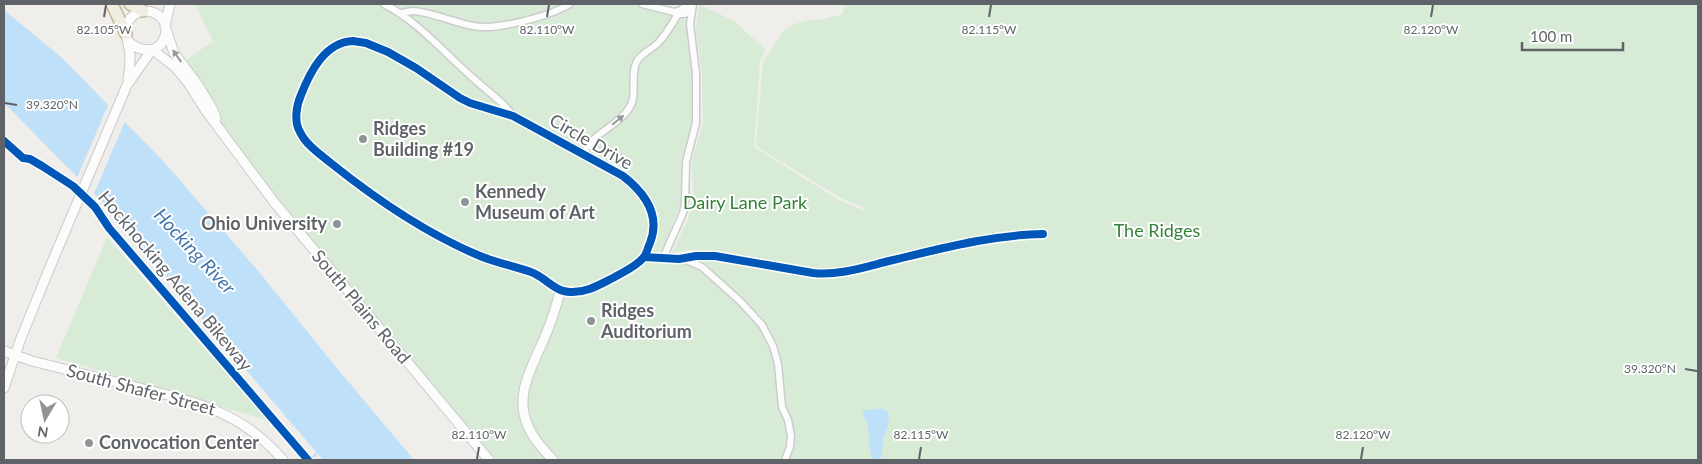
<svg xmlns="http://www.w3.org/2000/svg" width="1702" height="464" font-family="Lato,sans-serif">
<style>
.green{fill:#d8ebd6}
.water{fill:#bfe0f9}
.pier{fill:#efeeea}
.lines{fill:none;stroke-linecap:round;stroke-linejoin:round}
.stream{stroke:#bfe0f9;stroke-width:2}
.street-casing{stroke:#cbcccc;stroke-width:9}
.secondary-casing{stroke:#cacacb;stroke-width:11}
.highway-casing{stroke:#c8b996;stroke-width:14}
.street{stroke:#fdfcfc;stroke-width:6}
.secondary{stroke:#fdfcfc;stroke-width:9}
.highway{stroke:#f0ede3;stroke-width:11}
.cycleway-casing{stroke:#fff;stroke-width:11}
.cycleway{stroke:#0057b8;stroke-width:8}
.oneway{fill:#96999c}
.ticks{fill:none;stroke:#5f6368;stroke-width:2}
.poi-dot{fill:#919496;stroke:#fff;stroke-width:2}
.labels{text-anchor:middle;stroke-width:4;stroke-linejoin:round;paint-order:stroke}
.poi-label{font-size:18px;font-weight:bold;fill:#5f6368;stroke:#fff;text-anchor:start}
.street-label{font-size:18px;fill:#5f6368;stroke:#fff}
.park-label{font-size:18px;fill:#348238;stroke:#fff}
.water-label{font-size:19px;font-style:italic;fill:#4174aa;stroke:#fff}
.ticks-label{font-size:12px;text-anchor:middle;fill:#5f6368;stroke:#fff;stroke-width:4;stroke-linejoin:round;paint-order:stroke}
</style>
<rect width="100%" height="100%" fill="#efeeea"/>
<path class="green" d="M195,4H629L685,20L692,73L691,123L688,140L681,160V202L666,240L658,254L674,259L696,256L813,273L855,269L856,265L818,270L727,253L691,250L672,253L689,217L694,193L691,165L703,122L702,73L696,31L699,4L734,21L766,50L760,62L754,147L837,199L864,211V208L839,197L756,146L763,62L783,31L792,25L805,21L823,19L843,14L845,4H1698V460H489L235,150L182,63L213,41Z
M107,237L267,420L56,358Z"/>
<path class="water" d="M4,10L61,57L165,163L259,272L331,361L414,460H323L106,206L4,103Z
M871,409C875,410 880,408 883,409C895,412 885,434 883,440C882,447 883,453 880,460H873C868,449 870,435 867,423C865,419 863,416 863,411Z"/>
<path class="pier" d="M109,103L126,119L93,196L76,180Z"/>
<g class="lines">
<path class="stream" d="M312,458L317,453"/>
<g class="street-casing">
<path id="street" d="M384,4C419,22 444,53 473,78C487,91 501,100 513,115
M642,4L674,12L679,11L688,4
M402,13C406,12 410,11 413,11C423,10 460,24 473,26C496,31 550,16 570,4
M353,41L366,43L388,52L416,68L460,98L470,103L513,116L623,176C645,193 661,215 650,243C648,247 647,253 644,257C636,267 623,272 613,278C599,285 586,293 570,292C555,292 545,277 531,272C514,266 497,263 480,256C427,234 377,200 332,164C321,155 306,145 300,132C294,122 296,106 301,95C310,72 325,42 353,41Z
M584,153C593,133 616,127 628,110C639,96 629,76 637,61C641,54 652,49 658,43C666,35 672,24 678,14H685L690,7
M644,257L679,259L696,256H715L813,273C838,276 865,267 889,261C940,249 990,235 1043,234
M663,258L683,213L685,202L686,162L696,123V73L690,24L693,4
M684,259L702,267L740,301L762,325L773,346L778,364L782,407L788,420L791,436L790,447L785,460"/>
</g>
<g class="secondary-casing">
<path id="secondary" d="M165,26L170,4
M167,32L174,53L198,85L212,108L216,118
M153,50L175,67L189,84L206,111L274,202L489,460
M128,80C129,72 130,65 130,57C130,45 123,34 128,22C139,1 172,13 165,36C160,55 139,52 128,41
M4,351L32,361C67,370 101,378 136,387C195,402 241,411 283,460
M4,388L21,338L50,267L127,85L151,51
M553,460C544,450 533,439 528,426C514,395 532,367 544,339C551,323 556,308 560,291"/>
</g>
<g class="highway-casing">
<path id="highway" d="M112,4L126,34
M130,4L143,11"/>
</g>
<use href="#street" class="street"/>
<use href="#secondary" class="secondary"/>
<use href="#highway" class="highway"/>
<g class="cycleway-casing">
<path id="cycleway" d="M353,41L366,43L388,52L416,68L460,98L470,103L513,116L623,176C645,193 661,215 650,243C648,247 647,253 644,257C636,267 623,272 613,278C599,285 586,293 570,292C555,292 545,277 531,272C514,266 497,263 480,256C427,234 377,200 332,164C321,155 306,145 300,132C294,122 296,106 301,95C310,72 325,42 353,41Z
M4,141L23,158L30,159L42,166L73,186L95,207L109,228L308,460
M644,257L679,259L696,256H715L813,273C838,276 865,267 889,261C940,249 990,235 1043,234"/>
</g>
<use href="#cycleway" class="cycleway"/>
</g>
<defs><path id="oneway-solid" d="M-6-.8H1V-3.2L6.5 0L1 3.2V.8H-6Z" transform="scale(1.25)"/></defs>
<g class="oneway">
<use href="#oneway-solid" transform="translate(177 56) rotate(-125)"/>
<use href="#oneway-solid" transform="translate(618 120) rotate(-39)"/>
</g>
<path class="ticks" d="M104,17L106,5M547,17L549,5M989,17L991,5M1431,17L1433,5M5,103L17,105M1685,369L1697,371M477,459L479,447M919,459L921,447M1361,459L1363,447"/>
<g class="poi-dot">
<circle cx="363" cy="139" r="5"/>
<circle cx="465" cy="202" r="5"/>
<circle cx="337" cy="224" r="5"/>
<circle cx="591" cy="321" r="5"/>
<circle cx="89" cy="443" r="5"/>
</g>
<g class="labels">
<g class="poi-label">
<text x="373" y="135">Ridges<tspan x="373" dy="21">Building #19</tspan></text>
<text x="475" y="198">Kennedy<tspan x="475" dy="21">Museum of Art</tspan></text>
<text x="327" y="230" text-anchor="end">Ohio University</text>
<text x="601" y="317">Ridges<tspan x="601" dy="21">Auditorium</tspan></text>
<text x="99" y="449">Convocation Center</text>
</g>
<g class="street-label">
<text transform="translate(591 142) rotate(30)" y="6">Circle Drive</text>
<text transform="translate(175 281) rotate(50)" y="6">Hockhocking Adena Bikeway</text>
<text transform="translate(361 307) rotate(50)" y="6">South Plains Road</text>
<text transform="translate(141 390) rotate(15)" y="6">South Shafer Street</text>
</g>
<g class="park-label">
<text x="745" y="209">Dairy Lane Park</text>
<text x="1157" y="237">The Ridges</text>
</g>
<g class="water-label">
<text transform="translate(195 251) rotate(47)" y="7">Hocking River</text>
</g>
</g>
<g class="ticks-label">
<text x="104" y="34">82.105°W</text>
<text x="547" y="34">82.110°W</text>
<text x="989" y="34">82.115°W</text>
<text x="1431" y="34">82.120°W</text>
<text x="52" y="109">39.320°N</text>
<text x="1650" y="373">39.320°N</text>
<text x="479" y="439">82.110°W</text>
<text x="921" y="439">82.115°W</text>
<text x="1363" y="439">82.120°W</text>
</g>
<rect width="1702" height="464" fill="none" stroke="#5f6368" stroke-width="10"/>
<g transform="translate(45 419) rotate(189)"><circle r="24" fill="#ffffff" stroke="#bfc1c3"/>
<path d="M0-4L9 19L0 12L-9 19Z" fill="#919496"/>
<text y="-8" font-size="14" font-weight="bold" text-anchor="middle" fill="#5f6368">N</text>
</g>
<path d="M1522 42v8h101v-8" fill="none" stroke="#5f6368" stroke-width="2.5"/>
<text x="1530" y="42" font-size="15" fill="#5f6368" stroke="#ffffff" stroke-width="4" paint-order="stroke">100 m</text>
</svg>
